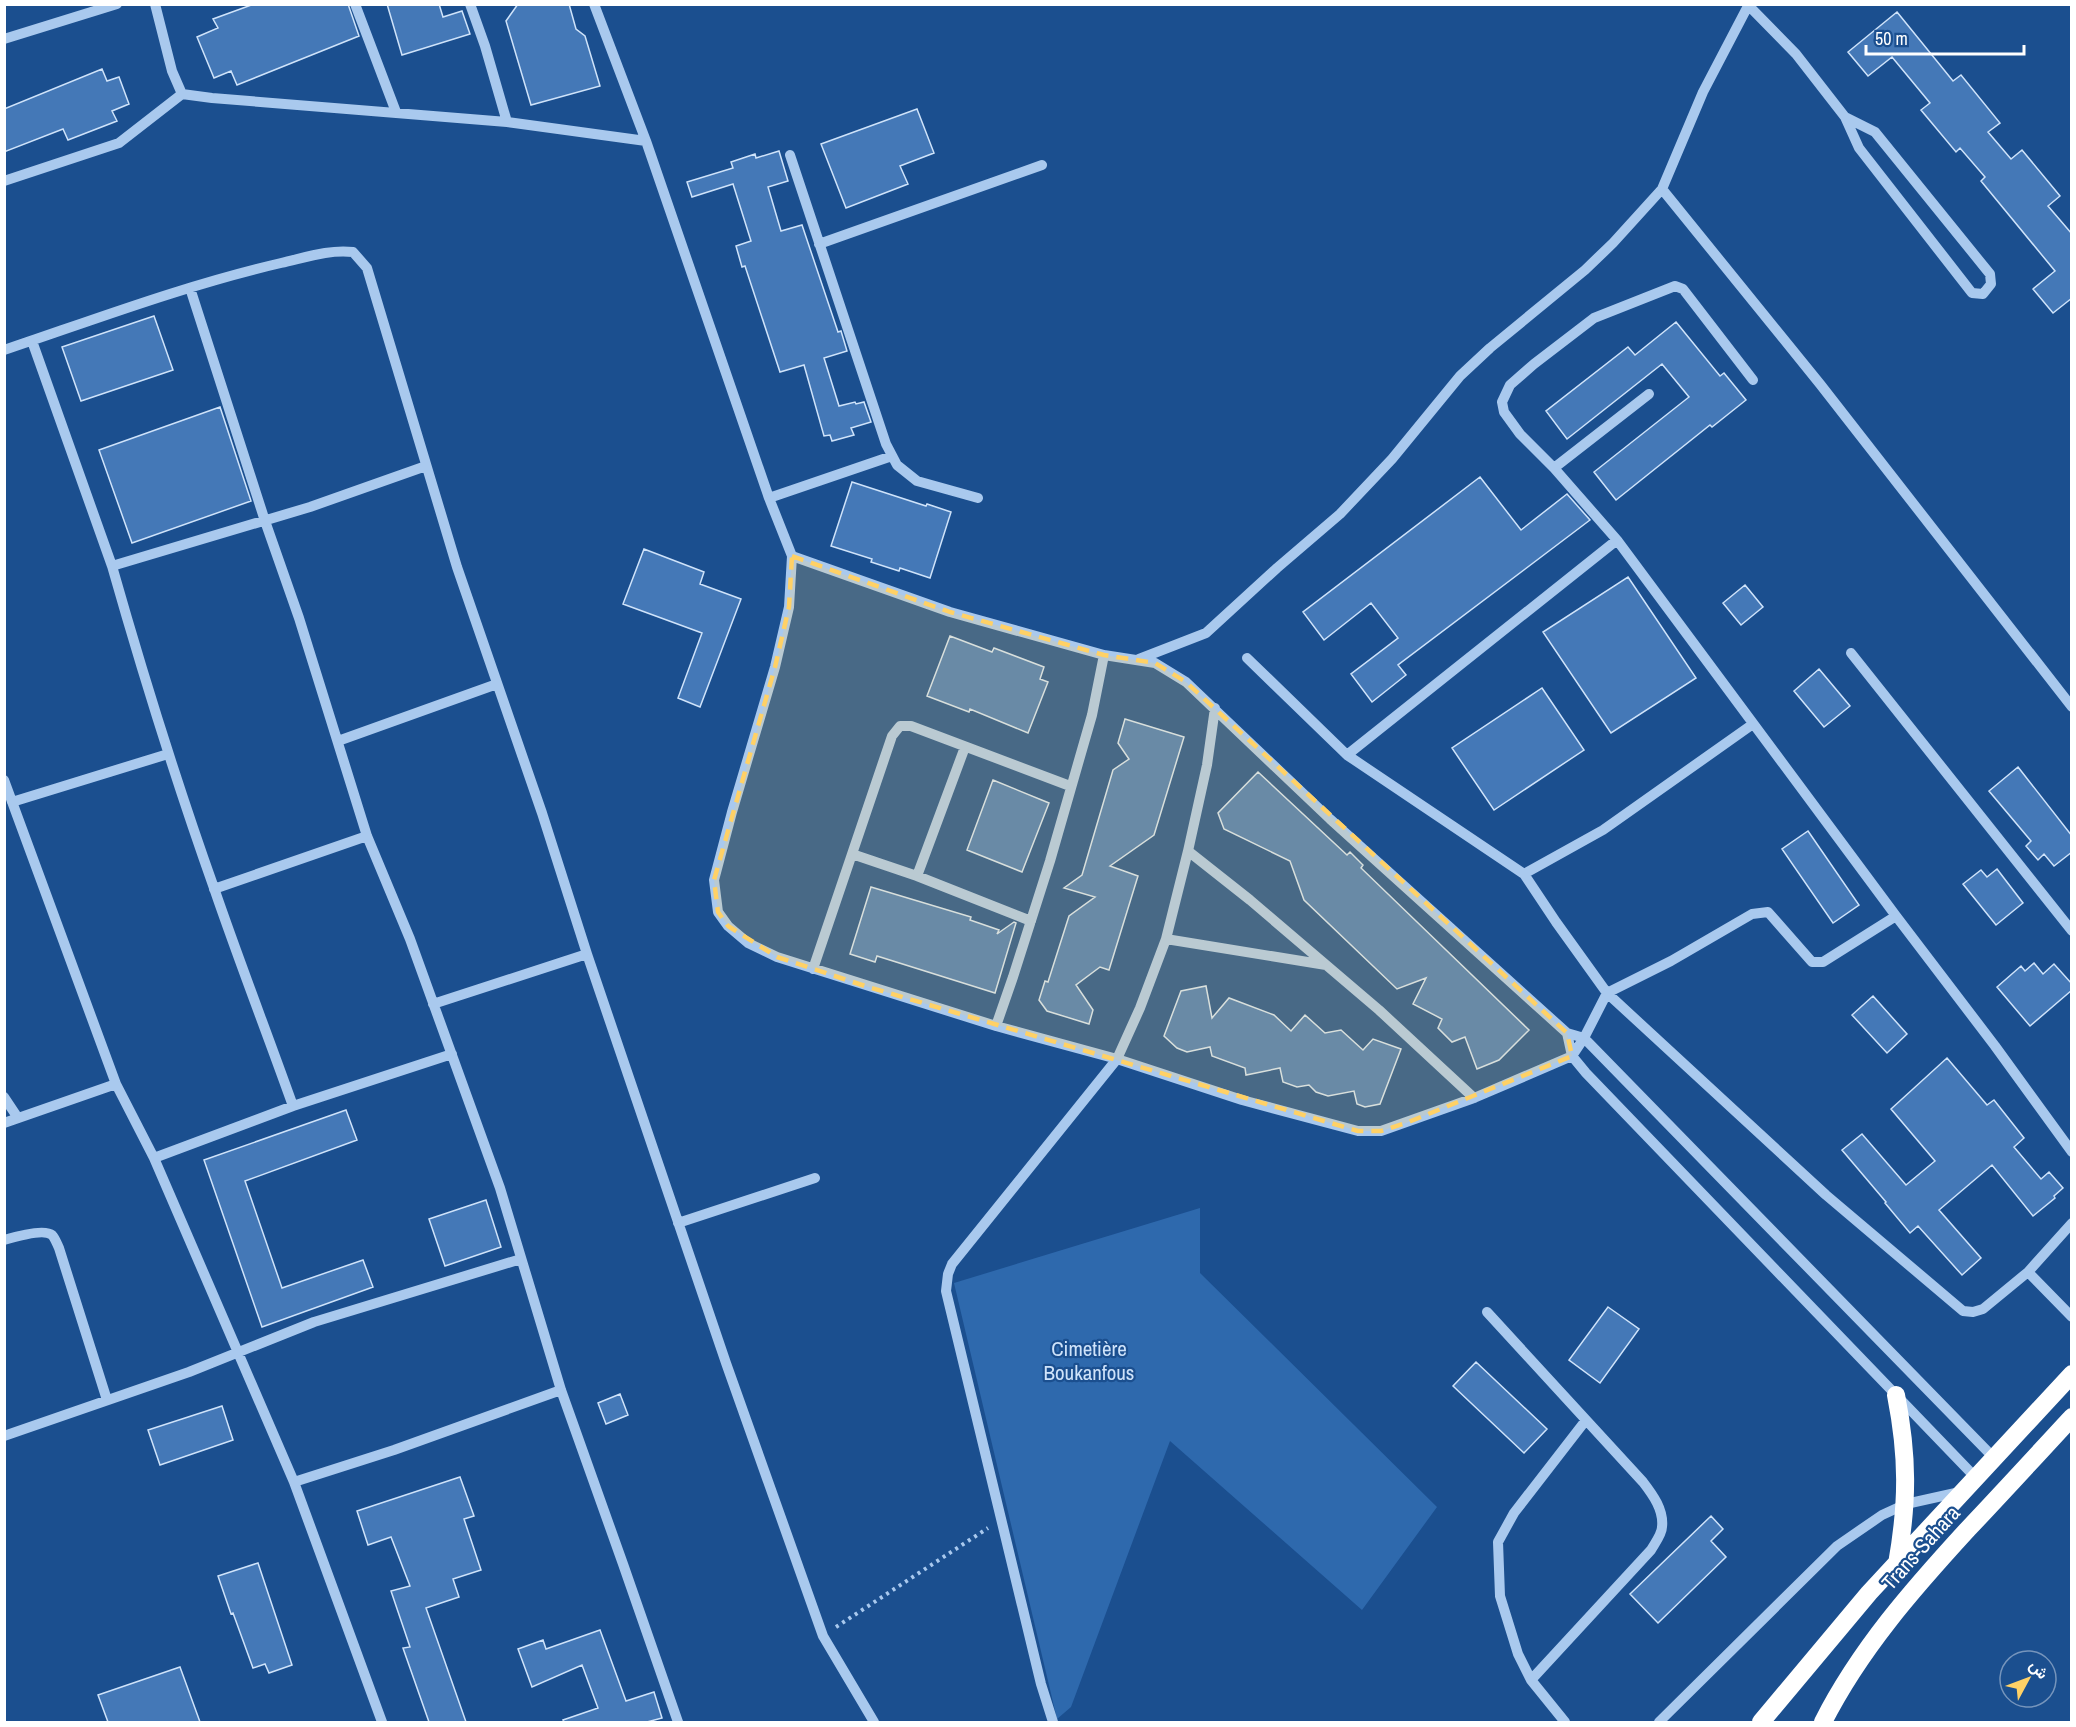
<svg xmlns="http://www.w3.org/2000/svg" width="2076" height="1727" font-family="'Archivo Narrow',Vazirmatn,sans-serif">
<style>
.green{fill:#2e69ad}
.building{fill:#4478b7;stroke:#cfe3fa;stroke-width:1.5}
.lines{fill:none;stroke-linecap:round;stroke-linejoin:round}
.path{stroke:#a9c9ee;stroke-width:4;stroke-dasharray:3 4.5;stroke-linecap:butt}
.minor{stroke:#a9c9ee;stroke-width:10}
.highway{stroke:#fff;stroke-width:18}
.marked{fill:#ffd166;fill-opacity:0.2;stroke:#ffd166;stroke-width:4.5;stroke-dasharray:12 8;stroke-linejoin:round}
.labels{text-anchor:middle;stroke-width:4.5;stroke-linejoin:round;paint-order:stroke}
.park-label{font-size:21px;fill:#cfe3fa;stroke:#1b4f8f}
.street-label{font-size:21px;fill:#fff;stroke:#1b4f8f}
</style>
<rect width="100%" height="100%" fill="#1b4f8f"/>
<path class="green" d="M1200,1208V1273L1437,1507L1362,1610L1170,1441L1071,1707L1057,1719L954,1283Z"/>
<path class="building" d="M254,4H348L359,36L237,85L231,71L214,78L197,37L218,28L213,19Z
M387,4H439L443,17L462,11L470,34L402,55Z
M518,4H569L576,29L585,36L600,86L531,105L506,21Z
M1897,12L1953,81L1961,75L2000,123L1988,132L2011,159L2022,150L2060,196L2048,206L2072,234V298L2053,313L2033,289L2055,271L1981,181L1985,177L1960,148L1956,152L1921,110L1930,103L1892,57L1868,76L1848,52Z
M102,69L107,81L119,77L129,104L112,111L117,121L68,140L63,129L4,152V109Z
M917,109L934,153L900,166L908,184L846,208L821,144Z
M779,151L788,181L768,187L781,231L802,225L838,332L841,331L847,351L824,358L839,406L855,402L856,404L864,402L871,422L851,428L854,435L832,441L830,435L824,436L804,365L780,372L745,266L742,267L736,246L751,241L733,184L692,197L687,182L733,168L731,162L755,154L756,158Z
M154,316L173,370L81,401L62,347Z
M1676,322L1720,376L1724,373L1746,400L1712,427L1710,425L1616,500L1594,472L1689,397L1662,364L1567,439L1546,411L1628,347L1635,355Z
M220,407L251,501L132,543L99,450Z
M1480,477L1521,530L1567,494L1590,520L1398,665L1406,675L1372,702L1351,674L1398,638L1371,603L1324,640L1303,612Z
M852,482L926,506L927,504L951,512L930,578L900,568L899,571L871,562L872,559L831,546Z
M644,549L704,572L700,584L741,599L700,707L678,698L702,633L623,604Z
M1628,577L1696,678L1611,733L1543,632Z
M1745,585L1763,607L1741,625L1723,603Z
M950,636L992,652L994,648L1044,667L1040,679L1048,682L1028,733L970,709L969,712L927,696Z
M1819,669L1850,706L1824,727L1794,691Z
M1542,688L1584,750L1494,810L1452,748Z
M1125,719L1184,737L1154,835L1110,866L1138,876L1109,970L1100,967L1076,985L1093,1010L1089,1024L1047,1011L1039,1000L1045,981L1048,982L1069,916L1095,897L1064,888L1082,875L1113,770L1129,759L1118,743Z
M2018,767L2072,836V852L2054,866L2044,854L2038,860L2026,846L2031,841L1989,791Z
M1258,772L1347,855L1350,852L1363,865L1361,868L1529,1030L1499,1060L1477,1069L1465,1037L1452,1042L1438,1028L1442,1019L1413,1004L1426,978L1397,989L1304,900L1290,861L1224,829L1218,813Z
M993,780L1049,803L1022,872L967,850Z
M1808,831L1859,905L1833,923L1782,849Z
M1997,869L2023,903L1996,925L1963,884L1981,870L1987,877Z
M871,887L971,917L970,920L999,930L997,934L1014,922L1016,923L995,993L877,956L875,962L850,954Z
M2034,963L2043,974L2054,964L2072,984V990L2030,1026L1997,987L2021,966L2025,971Z
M1206,986L1212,1018L1229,998L1274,1015L1291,1031L1305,1015L1325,1033L1341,1030L1363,1050L1373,1039L1401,1049L1380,1104L1365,1107L1357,1104L1354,1091L1328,1096L1316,1092L1309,1085L1297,1087L1283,1082L1280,1068L1246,1075L1245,1068L1212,1056L1210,1047L1187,1052L1177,1048L1164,1036L1181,991Z
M1873,996L1907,1034L1887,1053L1852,1015Z
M1947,1058L1987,1105L1994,1100L2024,1138L2014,1147L2041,1179L2049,1172L2063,1188L2054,1196L2055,1198L2033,1216L1992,1165L1939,1210L1981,1258L1962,1275L1918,1226L1910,1233L1885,1203L1886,1202L1842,1150L1862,1134L1906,1185L1935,1161L1891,1109Z
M346,1110L357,1140L245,1181L282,1288L363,1260L373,1287L262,1327L204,1160Z
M486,1200L501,1247L445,1266L429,1219Z
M1608,1307L1639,1329L1600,1383L1569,1360Z
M1476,1362L1547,1429L1524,1453L1453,1386Z
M620,1394L628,1415L606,1424L598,1403Z
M222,1406L233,1440L160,1465L148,1430Z
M460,1477L474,1516L464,1519L481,1570L453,1579L459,1597L426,1608L466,1722H429L403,1648L410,1647L391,1591L410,1586L391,1537L368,1545L357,1511Z
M1711,1516L1723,1529L1711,1541L1726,1557L1658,1623L1630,1594Z
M258,1563L292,1665L269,1673L265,1664L253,1668L233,1613L231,1614L218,1576Z
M600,1630L626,1701L654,1692L662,1718L647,1722H564L563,1720L598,1708L582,1665L532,1687L518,1649L543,1640L546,1649Z
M180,1667L200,1722H108L98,1695Z"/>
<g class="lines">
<path class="path" d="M836,1627L988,1528"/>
<path class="minor" d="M155,4L172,71L182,94L212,98L507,122L646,141
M355,4L396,112
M470,4L485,46L507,122
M594,4L646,141L769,498L792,556L789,607L775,667L732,812L714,880L718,912L728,926L748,943L777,957L996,1026L1117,1059L1242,1100L1358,1131H1381L1474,1098L1572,1056L1584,1038L1607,993L1671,961L1752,914L1768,912L1812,962H1823L1896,916
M1749,6L1796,54L1845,117
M4,39L117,4
M1845,117L1875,132L1990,274L1991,284L1983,294L1972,293L1859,148Z
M790,155L886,444L897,465L917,481L978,498
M4,181L119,143L182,94
M1662,189L1820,384L2072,707
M819,244L1042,165
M190,288L265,521L299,618L367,836L410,939L500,1188L561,1390L623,1564L678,1722
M32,341L112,566L310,507L426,466
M4,350C96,319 186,285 281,263C304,258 329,249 353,252L367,268L457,567L542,813L587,954L726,1363L823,1636L874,1722
M1753,380L1683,289L1675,286L1594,318L1534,364L1510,385L1502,402L1504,412L1520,434L1554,468L1617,540L1896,916L1995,1046L2072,1152
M1554,468L1649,394
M769,498L892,456
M792,556L950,612L1104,655L1155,663L1186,682L1330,819L1567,1033L1584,1038L1995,1459
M112,566C143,675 176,781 214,888C239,961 267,1033 293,1106L452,1054
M1851,653L2072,931
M1247,658L1347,755L1524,874L1556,922L1607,993L1826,1195L1963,1311L1973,1312L1983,1309L2028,1272L2072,1223
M1139,659L1206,633L1277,568L1340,514L1392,459L1460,376L1490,348L1585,270L1613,243L1662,189L1703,92L1749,4
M1215,708L1207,765L1188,851L1250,900L1379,1010L1474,1098
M338,741L497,684
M1347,755L1617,540
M4,780L116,1084L154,1158L294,1482L382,1722
M12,802L168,754
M1524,874L1603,830L1753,724
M917,876L965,747
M214,889L367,836
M1031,921L917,876L852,854L892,736L900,726H911L1070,786
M1166,939L1326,965
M813,969L852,854
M433,1004L587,954
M996,1026L1013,977L1050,861L1092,715L1104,655
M1567,1033L1572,1056L1586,1073L1977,1479
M4,1097L18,1118
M4,1123L116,1084
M154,1158L293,1106
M678,1223L815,1178
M4,1240C14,1237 44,1228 52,1235C55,1238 57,1244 59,1248L107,1400
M2028,1272L2072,1317
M1487,1312L1643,1482C1653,1495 1664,1510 1662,1527C1662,1534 1655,1543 1651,1550L1531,1680
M4,1436L189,1372L314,1322L521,1259
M294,1482L394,1450L561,1390
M1053,1722L1041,1684L946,1291L948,1274L952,1264L1117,1059L1140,1008L1166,939L1188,851
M1565,1722L1531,1680L1518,1654L1500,1596L1498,1542L1514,1513L1586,1420
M1659,1722L1837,1546L1882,1515L1906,1504L1960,1492"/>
<path class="highway" d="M1896,1395C1908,1456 1908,1502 1897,1564
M1761,1722L1869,1593L2072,1374
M1823,1722C1860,1649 1913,1589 1968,1529C2003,1492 2037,1455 2072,1417"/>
</g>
<path class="marked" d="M792,556L950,612L1104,655L1155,663L1186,682L1567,1033L1572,1056L1406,1123L1381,1131H1358L865,986L777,957L728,926L718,912L714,880L775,667L789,607Z"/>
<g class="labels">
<g class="park-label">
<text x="1089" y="1356">Cimetière<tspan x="1089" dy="24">Boukanfous</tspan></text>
</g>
<g class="street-label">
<text transform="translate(1921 1548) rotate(-48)" y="7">Trans-Sahara</text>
</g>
</g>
<rect width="2076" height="1727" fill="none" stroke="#ffffff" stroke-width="12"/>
<g transform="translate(2028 1679) rotate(49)"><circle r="28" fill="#1b4f8f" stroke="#7695bc" stroke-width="1.5"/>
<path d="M0-4.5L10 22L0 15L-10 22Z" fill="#ffd166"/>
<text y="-9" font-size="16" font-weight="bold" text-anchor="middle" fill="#ffffff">ش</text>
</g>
<path d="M1866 45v9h158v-9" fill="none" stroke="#ffffff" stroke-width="3"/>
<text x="1875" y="45" font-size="18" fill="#ffffff" stroke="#1b4f8f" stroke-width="4.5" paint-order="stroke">50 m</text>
</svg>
